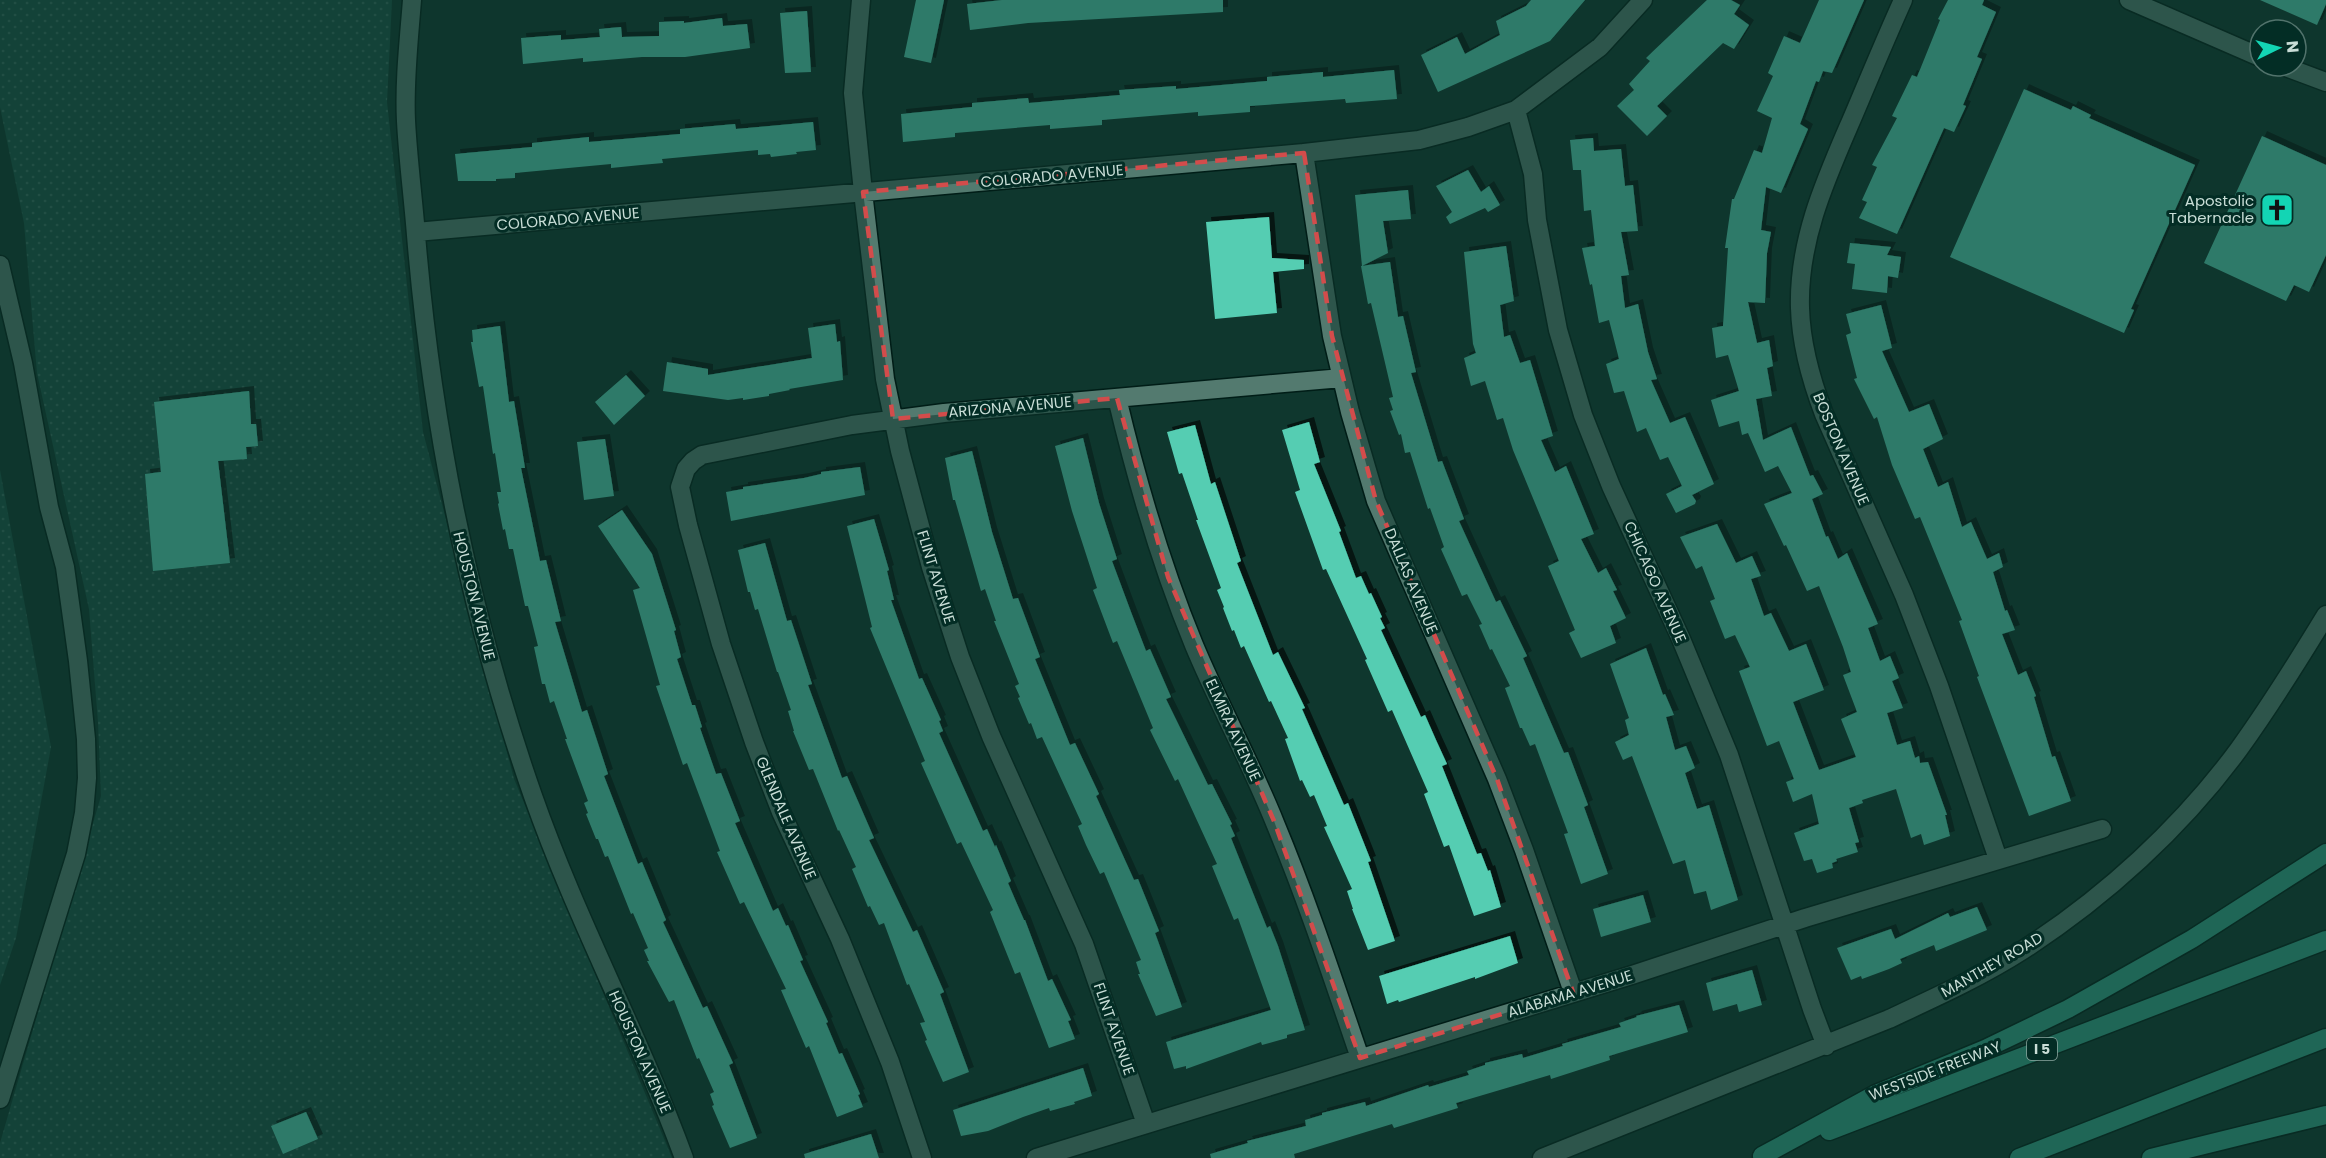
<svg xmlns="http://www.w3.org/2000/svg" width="2326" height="1158" font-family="Poppins,sans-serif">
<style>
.grass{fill:url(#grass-dots)}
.building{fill:#55cdb2;filter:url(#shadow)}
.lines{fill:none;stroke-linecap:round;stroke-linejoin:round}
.street-casing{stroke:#001d17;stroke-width:21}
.highway-casing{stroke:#001d17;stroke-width:21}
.street{stroke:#537a6f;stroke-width:18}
.highway{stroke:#349f88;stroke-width:18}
.marked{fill:none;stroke:#d34c4b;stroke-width:4.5;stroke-dasharray:12 8;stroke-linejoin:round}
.labels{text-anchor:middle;stroke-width:6;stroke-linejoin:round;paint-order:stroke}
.shield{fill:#032d25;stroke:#8da8a1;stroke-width:1.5}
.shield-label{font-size:14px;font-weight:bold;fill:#c8ddd6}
.street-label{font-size:15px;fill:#c8ddd6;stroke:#032d25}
.poi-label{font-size:15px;fill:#c8ddd6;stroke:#032d25;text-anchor:end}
</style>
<defs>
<pattern id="grass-dots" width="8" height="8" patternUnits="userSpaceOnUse" patternTransform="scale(1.5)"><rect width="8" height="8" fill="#195145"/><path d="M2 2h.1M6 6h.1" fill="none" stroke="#396a5f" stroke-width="1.8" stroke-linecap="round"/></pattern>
<filter id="shadow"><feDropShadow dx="5" dy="-5" stdDeviation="0" flood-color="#0009"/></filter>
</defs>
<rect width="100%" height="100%" fill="#0f372e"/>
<path class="grass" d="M0,0H392L387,102L423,432L514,779L672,1158H0V1143L101,796L98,722L89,609L37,373L24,223L0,107Z
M0,470L51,747L16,938L0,985Z"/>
<path class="building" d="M916,0H944L931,63L904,57Z
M1002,0H1223V12L1028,23L970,30L967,4Z
M1531,0H1585L1550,41L1438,92L1421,55L1457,37L1465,54L1500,35L1496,21L1526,6Z
M1707,0H1731L1740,5L1734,14L1749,25L1734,49L1723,43L1657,106L1667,116L1647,136L1617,106L1634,90L1629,84L1650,61L1646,58Z
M1819,0H1864L1832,73L1823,71L1819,82L1816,81L1800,124L1808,129L1781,193L1766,187L1761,230L1771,232L1767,253L1765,303L1748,302L1757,343L1769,340L1773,366L1767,368L1772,396L1756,399L1763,440L1791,427L1810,476L1813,475L1823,494L1812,499L1826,537L1828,536L1838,559L1847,553L1878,624L1868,628L1880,661L1890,656L1899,678L1892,681L1903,708L1887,713L1897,745L1910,741L1915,758L1919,756L1920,763L1928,762L1947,815H1945L1950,836L1924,845L1921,834L1911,838L1896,789L1862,800L1863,803L1849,808L1859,842L1855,843L1858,852L1836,859L1837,861L1832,863L1833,868L1817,873L1812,859L1804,861L1794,833L1819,824L1812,794L1793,802L1786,782L1794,779L1779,741L1767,746L1739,671L1750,667L1735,635L1725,639L1710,601L1715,599L1702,566L1696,569L1680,537L1717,524L1736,563L1752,556L1761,576L1751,579L1764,616L1771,613L1789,651L1806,644L1824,690L1793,702L1819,770L1856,757L1841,719L1857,712L1843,675L1851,672L1843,647L1819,586L1807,591L1786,545L1784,546L1764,504L1792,493L1778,466L1765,472L1748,433L1742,435L1739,421L1719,427L1711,400L1739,391L1728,355L1716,358L1712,328L1723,326L1728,248H1725L1732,199H1734L1754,150L1762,153L1772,118L1757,111L1773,76L1768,73L1784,36L1800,43Z
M1948,0H1984L1982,5L1996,12L1977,57L1982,59L1963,105L1966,106L1954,132L1944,128L1897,234L1859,218L1867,202L1862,200L1877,167L1872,165L1897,118L1892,116L1912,75L1917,77L1940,20L1938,19Z
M2260,0H2326V4L2317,25Z
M807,11L811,72L785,73L780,13Z
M722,18L723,26L747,24L750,48L685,57H642L583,62V58L523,64L521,38L561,35V40L600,37L599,29L621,27L622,37L659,36V22L684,21V23Z
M1394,70L1397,99L1346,103L1345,99L1250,106V112L1198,116V112L1102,120V125L1050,129V125L955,133V137L903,142L901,114L972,107V103L1028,98L1029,103L1120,95L1119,90L1176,86V89L1267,81V77L1323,72V77Z
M2024,89L2071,110L2073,106L2091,115L2089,118L2195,165L2131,309L2134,310L2124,333L1950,257Z
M813,122L816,150L796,152L797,154L771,157L770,154L758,155V150L662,159L663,163L641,165L611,168V164L515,173V178L496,179V181H458L455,154L532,147V143L589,137V142L680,134V129L735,124L736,129Z
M2262,136L2326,165V255L2309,292L2294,285L2286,301L2204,263Z
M1593,138L1594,151L1621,149L1625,186L1633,185L1638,231L1621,232L1629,275L1621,276L1625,308L1638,304L1648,352L1657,379L1651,380L1670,423L1685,417L1714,484L1692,495L1696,501L1695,504L1676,513L1666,494L1682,486L1668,457L1660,460L1646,428L1637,432L1624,391L1614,393L1606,364L1619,359L1609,320L1599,323L1592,284L1590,285L1582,248L1595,246L1591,210L1584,211L1581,170H1573L1570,140Z
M1468,170L1481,192L1489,186L1500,205L1488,212L1485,208L1450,224L1446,217L1452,212L1436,186Z
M1408,190L1411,219L1383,221L1388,253L1362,266L1355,195Z
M1269,217L1272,258L1304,260V269L1273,272L1277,313L1215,319L1206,222Z
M1850,243L1891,247L1887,255L1901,257L1898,278L1888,276L1887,293L1852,289L1855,264L1847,263Z
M1506,246L1514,301L1500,305L1504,337L1510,335L1520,363L1530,360L1553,436L1541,440L1555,472L1566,466L1594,534L1581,539L1598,573L1606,568L1617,590L1613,591L1626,618L1610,626L1616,643L1581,658L1569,633L1575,630L1548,566L1559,561L1513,450L1503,418L1497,420L1485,381L1471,386L1464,358L1476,353L1473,344L1464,252Z
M1390,262L1398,317L1403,316L1416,372L1411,373L1438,462L1442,461L1464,519L1459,521L1496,602L1500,600L1527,656L1523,658L1564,753L1568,752L1588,805L1584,807L1608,874L1581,884L1564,834L1568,833L1535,744L1530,746L1522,728H1520L1505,688L1510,686L1492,649L1490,650L1479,625L1482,624L1467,594L1462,596L1441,549L1444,547L1430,508L1428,509L1410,452L1405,453L1401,434L1399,435L1390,411L1393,410L1389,398L1393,397L1371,303L1368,304L1361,266Z
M1881,305L1892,348L1882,351L1909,412L1929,404L1943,439L1923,449L1938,487L1948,482L1962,527L1971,522L1987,559L1999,553L2003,567L1993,572L2005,611L2007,610L2015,630L2002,634L2018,675L2026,671L2036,696L2034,697L2052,757L2055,756L2071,801L2029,816L1977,677L1979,676L1959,621L1962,620L1920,517L1915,519L1892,465L1877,417L1874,419L1854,379L1857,378L1846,335L1851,333L1846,314Z
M835,324L837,342L840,341L843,380L789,389L790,390L769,394V396L743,400V398L728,400L663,391L667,362L708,369V375L812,358L808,328Z
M500,326L509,402L514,401L525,468H521L540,561L546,560L561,621L555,622L582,712L587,710L608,774L604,776L638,864L642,862L666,920L663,922L703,1008L707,1006L733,1063L729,1065L757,1138L730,1148L712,1106L714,1105L710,1094L714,1092L699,1058L697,1059L674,1000L669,1002L647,961H649L644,950L648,948L633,913L631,914L608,856L605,857L598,839H596L586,814L588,813L584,803L588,801L565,739H567L554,701L550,703L545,684H542L534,647L538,646L528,606H525L513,549H509L505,529L503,530L498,504L499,503L497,492H501L495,453L493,454L483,386L479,387L471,342H473L472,330Z
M626,375L645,396L614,425L595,402Z
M249,391L251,424H256L258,446L246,447L247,459L218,461L230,563L153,571L145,474L161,472L154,402Z
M1309,422L1320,462L1314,464L1341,531L1339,532L1356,578L1361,576L1369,594L1371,593L1382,617L1380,618L1385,628L1381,630L1421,717L1425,715L1436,740L1447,764L1442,766L1477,854L1481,853L1488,871L1490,870L1501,907L1474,916L1449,845L1444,847L1424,794L1428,792L1392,710L1388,712L1365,660L1367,659L1326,569L1323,570L1295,492L1300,490L1282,430Z
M1195,425L1211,484L1215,482L1241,561L1237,563L1273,655L1278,652L1305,708L1302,709L1344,805L1348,803L1371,861L1368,862L1395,941L1368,950L1352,909H1353L1347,891L1352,889L1324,827L1327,826L1314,795L1310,797L1302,780L1300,781L1285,739L1288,738L1271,701L1269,702L1244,646L1241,648L1234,630L1232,631L1223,608L1224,607L1217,590L1221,588L1196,520H1198L1182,473L1179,474L1167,432Z
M1083,438L1099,503L1117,559L1112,561L1131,612L1146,651L1150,649L1171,697L1166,699L1208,785L1212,784L1232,824L1230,825L1235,836L1231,838L1267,928L1270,926L1278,946L1305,1030L1287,1035V1038L1262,1045L1261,1042L1250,1046L1186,1069V1066L1174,1069L1166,1042L1271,1010L1238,918L1234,920L1212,866L1217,864L1178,779L1175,781L1150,730L1153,728L1117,641L1113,643L1093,590L1097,588L1072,511L1055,446Z
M605,439L614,496L584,500L577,442Z
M972,451L992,532L1013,599L1018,598L1040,657L1035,659L1070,745L1075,743L1099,794L1096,796L1134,880L1138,879L1159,931L1155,933L1182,1007L1156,1016L1138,974H1140L1136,962L1141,960L1104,872L1100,874L1086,845L1078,826L1082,824L1042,737L1037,739L1031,723L1029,724L1018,698L1020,697L1015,686L1019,684L994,621H996L985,589L981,591L955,500H953L945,458Z
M860,467L865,495L731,521L726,492L743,489V487L804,478L821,474V472Z
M622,510L652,554L676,630L674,631L681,657L677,659L692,705H695L702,727L700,728L716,774L721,773L740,821L735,823L773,911L778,908L786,926L788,925L803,960L800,961L828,1022L826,1023L839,1054L842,1053L860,1094L858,1095L863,1107L837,1117L809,1046L806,1048L781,990L786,989L744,902L740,904L717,852L720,851L687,763L683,765L656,686L660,685L633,590L640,588L598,526Z
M874,519L889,570L887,571L894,600H891L919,679L922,678L941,720L939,721L943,731L939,733L983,831L987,829L995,847L996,845L1011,881L1008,883L1024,920H1025L1048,981L1052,979L1071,1020L1068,1021L1075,1039L1049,1048L1020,972L1015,974L990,912L993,910L961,842L957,844L921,763L925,761L870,628L872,627L847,526Z
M765,543L787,621L791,620L812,684L808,685L842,778L847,776L874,838L869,840L913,932L917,930L944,992L940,994L969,1072L943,1082L925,1041L927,1040L920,1023L925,1022L909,984L907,985L884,923L879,925L870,906L868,907L852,869L856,867L839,830L838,831L813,769L809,770L793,731H794L788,711L791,710L778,672H777L758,609L755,610L750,592H748L738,550Z
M1646,648L1663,695L1665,694L1674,715L1666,717L1675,750L1686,746L1695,768L1685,773L1697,809L1709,805L1738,900L1711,910L1706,891L1694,894L1685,860L1673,864L1632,756L1623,760L1615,742L1629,735L1625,720L1629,718L1610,664Z
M1643,895L1651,922L1601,937L1593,909Z
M1977,907L1987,930L1936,951L1934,945L1900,959L1902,963L1889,969L1862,979L1861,976L1851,980L1837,948L1891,929L1895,939L1948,913L1950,917Z
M1510,936L1518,963L1475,979V977L1399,1002L1398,1000L1387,1004L1379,976Z
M1752,970L1762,1005L1739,1012L1737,1004L1713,1011L1706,983Z
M1679,1005L1688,1032L1609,1056L1610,1060L1551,1079L1550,1075L1456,1103L1458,1108L1394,1128L1392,1124L1294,1154L1295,1158H1211L1210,1154L1248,1143L1247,1141L1306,1126L1305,1120L1322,1115V1113L1365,1102L1366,1106L1428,1085L1429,1087L1469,1075L1467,1071L1485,1065V1063L1522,1054L1523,1058L1563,1046L1562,1044L1621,1027L1619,1023L1637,1017L1636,1016Z
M1083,1068L1092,1096L1074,1102L1075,1104L1050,1111L1049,1108L1023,1117L988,1131L961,1136L953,1110Z
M306,1112L318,1139L283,1154L271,1126Z
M871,1134L879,1158H805L804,1154Z"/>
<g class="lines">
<g class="street-casing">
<path id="street" d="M412,0C409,39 404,81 406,121C408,159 413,197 416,235C432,428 469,613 533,796C576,919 639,1035 684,1158
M861,0L853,93L863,192L885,379L900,451L931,567L960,657L991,736L1084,944L1146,1124
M1903,0C1885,40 1868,81 1851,121C1825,181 1798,241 1800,308C1801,345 1811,380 1824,414L1904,595L1939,686L1998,859
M2129,0L2260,57
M2283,66L2326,82
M1516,110L1533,174L1537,220L1558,330L1583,415L1611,486L1681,639L1729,755L1812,1009L1826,1046
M1304,153L1332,336L1350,412L1376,501L1497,779L1524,850L1573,992
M416,232L1304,153L1419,140L1468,127L1516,110L1600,47L1643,0
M0,265L23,363L49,507L65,567L78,661L86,739L87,778L84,813L76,854L0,1099
M1117,398C1137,482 1161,565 1194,645C1219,705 1251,763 1275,823C1307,900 1333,979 1360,1058
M922,1158L890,1062L840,939L781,812L754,742L721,644L688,525L680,487L686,469L693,461L702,455L852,425L944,413L1342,378
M1036,1158L1632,975L1805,918L2102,829
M1542,1158L1889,1019C1934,998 1981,977 2023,950C2105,897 2181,828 2239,749C2270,706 2298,661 2326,615"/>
</g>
<g class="highway-casing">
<path id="highway" d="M1829,1131L2326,940
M1762,1156L1876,1094L1985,1049L2068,1009L2192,939L2326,853
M2019,1158L2326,1038
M2151,1158L2326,1115"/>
</g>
<use href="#street" class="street"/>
<use href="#highway" class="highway"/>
</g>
<path d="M0 0H2326V1158H0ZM1304,153L1332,336L1376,501L1497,779L1573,992L1360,1058L1274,821L1168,577L1117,398L893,419L863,192Z" fill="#0f372e" fill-opacity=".55" fill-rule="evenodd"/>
<path class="marked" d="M1304,153L1332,336L1376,501L1497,779L1573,992L1360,1058L1274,821L1168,577L1117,398L893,419L863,192Z"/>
<defs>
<g id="church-square" transform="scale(1.725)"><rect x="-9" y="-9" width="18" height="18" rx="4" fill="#13d5b4" stroke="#032d25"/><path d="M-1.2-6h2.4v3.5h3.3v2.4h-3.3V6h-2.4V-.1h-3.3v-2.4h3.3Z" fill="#111"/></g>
</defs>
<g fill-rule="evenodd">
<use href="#church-square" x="2277" y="210"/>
</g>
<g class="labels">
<rect class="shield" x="2027" y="1038" width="30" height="22" rx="4.5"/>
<g class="shield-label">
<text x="2042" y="1054">I 5</text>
</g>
<g class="street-label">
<text transform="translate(1052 176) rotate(-5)" y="5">COLORADO AVENUE</text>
<text transform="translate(568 219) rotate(-5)" y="5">COLORADO AVENUE</text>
<text transform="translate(1010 407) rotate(-5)" y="5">ARIZONA AVENUE</text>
<text transform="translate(1841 449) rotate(67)" y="5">BOSTON AVENUE</text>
<text transform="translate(936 577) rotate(73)" y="5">FLINT AVENUE</text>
<text transform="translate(1411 581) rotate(67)" y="5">DALLAS AVENUE</text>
<text transform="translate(1655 582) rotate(66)" y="5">CHICAGO AVENUE</text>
<text transform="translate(474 596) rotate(76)" y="5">HOUSTON AVENUE</text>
<text transform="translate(1233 730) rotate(65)" y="5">ELMIRA AVENUE</text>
<text transform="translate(786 818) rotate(67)" y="5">GLENDALE AVENUE</text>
<text transform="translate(1992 965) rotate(-30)" y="5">MANTHEY ROAD</text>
<text transform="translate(1570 994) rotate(-17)" y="5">ALABAMA AVENUE</text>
<text transform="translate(1114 1029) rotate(71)" y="5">FLINT AVENUE</text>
<text transform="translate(640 1052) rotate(66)" y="5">HOUSTON AVENUE</text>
<text transform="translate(1935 1071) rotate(-21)" y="5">WESTSIDE FREEWAY</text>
</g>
<g class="poi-label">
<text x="2254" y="206">Apostolic<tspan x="2254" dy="17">Tabernacle</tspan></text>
</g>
</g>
<g transform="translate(2278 48) rotate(85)"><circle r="28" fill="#032d25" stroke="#52736c" stroke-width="1.5"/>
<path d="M0-4.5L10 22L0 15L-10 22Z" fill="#13d5b4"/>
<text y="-9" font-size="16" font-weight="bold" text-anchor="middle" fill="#c8ddd6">N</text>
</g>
</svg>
